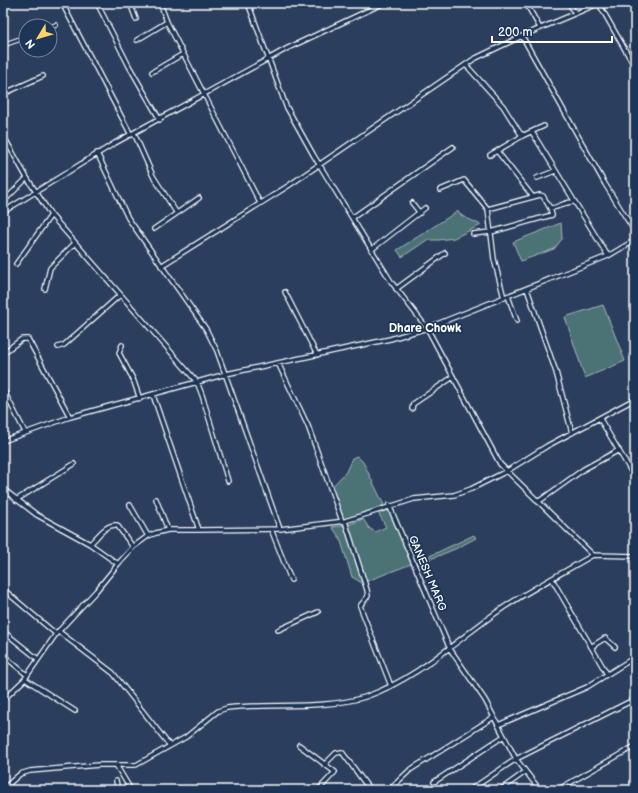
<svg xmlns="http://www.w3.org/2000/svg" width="638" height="793" font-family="'Balsamiq Sans',sans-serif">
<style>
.green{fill:#4c7274;stroke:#a6b8ba}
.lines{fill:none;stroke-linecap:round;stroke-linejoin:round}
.minor-casing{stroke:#fff;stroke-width:6}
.minor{stroke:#1d3557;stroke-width:3.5}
.labels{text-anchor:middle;stroke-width:3.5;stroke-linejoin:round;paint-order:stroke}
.street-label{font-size:11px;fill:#fff;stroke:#1d3557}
.neighbourhood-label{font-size:12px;font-weight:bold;fill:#fff;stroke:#1d3557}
</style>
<rect width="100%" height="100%" fill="#2c3e5d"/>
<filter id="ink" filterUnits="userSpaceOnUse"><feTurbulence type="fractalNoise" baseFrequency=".025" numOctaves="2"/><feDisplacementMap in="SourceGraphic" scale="8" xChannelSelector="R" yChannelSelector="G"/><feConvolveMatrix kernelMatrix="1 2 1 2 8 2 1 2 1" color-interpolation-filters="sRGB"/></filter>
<g filter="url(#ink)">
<path class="green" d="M458,211L462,216L481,225L454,238L439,240H427L402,257L397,250Z
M561,223L562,239L554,249L521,261L513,242Z
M603,305L625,361L585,378L565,317Z
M357,456L363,462L384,505L347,521L340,522L330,489L346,472L352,458Z
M387,509L390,511L411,564L362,583L352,577L340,538L332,527L348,525L363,519L369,528L375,532L386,527L378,512Z
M474,535L476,538L455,549L416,565L415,563Z"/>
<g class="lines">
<g class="minor-casing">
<path id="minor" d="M62,3L131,135
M97,3L129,66L160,120
M130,3L136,19
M160,3L167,22L260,203
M248,3L286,106L314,156L392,283L427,328L500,464L593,555L635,556
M526,3L540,28
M569,3L575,13
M631,3L635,11
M599,4L635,67
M50,27L56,25
M522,36L605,184L635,232
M137,40L167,22
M3,45L26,37
M466,65L503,106L520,133L524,135L544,126
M152,72L183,54
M3,94L43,76
M532,132L608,256
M134,133L153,176L176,212
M3,135L27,178L51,215L197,382L202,395L228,481
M497,151L533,197
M97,153L128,218L206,329L217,351L280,529
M490,155L524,135
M537,178L555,171
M440,190L464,180L488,209
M3,202L27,178
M412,203L420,213
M3,212L115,143L288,48L384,3
M352,218L453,147
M154,229L199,198
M473,234L491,232L552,215L550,208
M371,250L425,208
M16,264L51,215
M161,266L288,186L474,59L522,36L600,3
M45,289L50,268L74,244
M396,289L445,253
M527,289L556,372L572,433
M285,292L317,355
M508,296L517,321
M504,298L494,259L488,209L540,195L543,196L550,208C559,208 565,201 574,202
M122,345L119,353L133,379L140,399
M58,347L64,345L120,295
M3,353L22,339H28L70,417
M278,363L308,426L342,521
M3,389L25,432
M412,409L413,404L453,377
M600,419L635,478
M3,441L70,417L226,374L390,339L427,328L608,256L635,240
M3,489L37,515L90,544L118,564
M156,499L168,530
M16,500L74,464
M538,502L584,469L619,450
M130,505L148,536
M389,505L450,649L485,700L516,759L540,790
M345,521L367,590L368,596L360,606L391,686
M271,529L291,580
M199,530L280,529L345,521L414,499L454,495L471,489L507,471L547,446L635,399
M90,544C98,537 105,524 117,525L133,547
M552,579L607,674
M3,589L56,634
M278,630L318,612
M3,631L38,659
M58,631L113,673L170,746
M591,647L605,638L615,647
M3,655L27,675
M25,679L75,711
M3,700L24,680L56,634L96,591L118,564L133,547L148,536L156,533L168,530H199L153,395
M498,725L587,687L635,657
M299,745L335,772L320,788V790
M116,765L131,790
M324,765L336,753L342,752L370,790
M116,781L118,790
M434,782L504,736
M3,789L20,774L30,771L99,765H136L186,737L218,711L227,708C271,703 323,710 365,697C415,680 455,642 497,612C527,591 561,574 593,555
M87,790V789
M389,790L410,770L494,717
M470,790L516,759L635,699
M500,790L525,772
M557,790L635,746"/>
</g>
<use href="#minor" class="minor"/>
</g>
</g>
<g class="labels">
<g class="street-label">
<text transform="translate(428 573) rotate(67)" y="4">GANESH MARG</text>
</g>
<g class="neighbourhood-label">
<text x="425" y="332">Dhare Chowk</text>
</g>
</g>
<rect width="638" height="793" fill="none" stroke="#1d3557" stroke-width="16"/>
<rect x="8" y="8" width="622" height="777" fill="none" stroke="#fff" stroke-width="1.5" filter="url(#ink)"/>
<g transform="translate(38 38) rotate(232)"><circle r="19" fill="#1d3557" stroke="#77869a"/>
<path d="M0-3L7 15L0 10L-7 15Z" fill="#ffd166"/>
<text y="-6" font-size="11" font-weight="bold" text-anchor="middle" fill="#ffffff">N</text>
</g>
<path d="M492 36v6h120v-6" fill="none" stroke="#ffffff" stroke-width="2"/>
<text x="498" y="36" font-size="12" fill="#ffffff" stroke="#1d3557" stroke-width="3" paint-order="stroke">200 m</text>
</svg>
